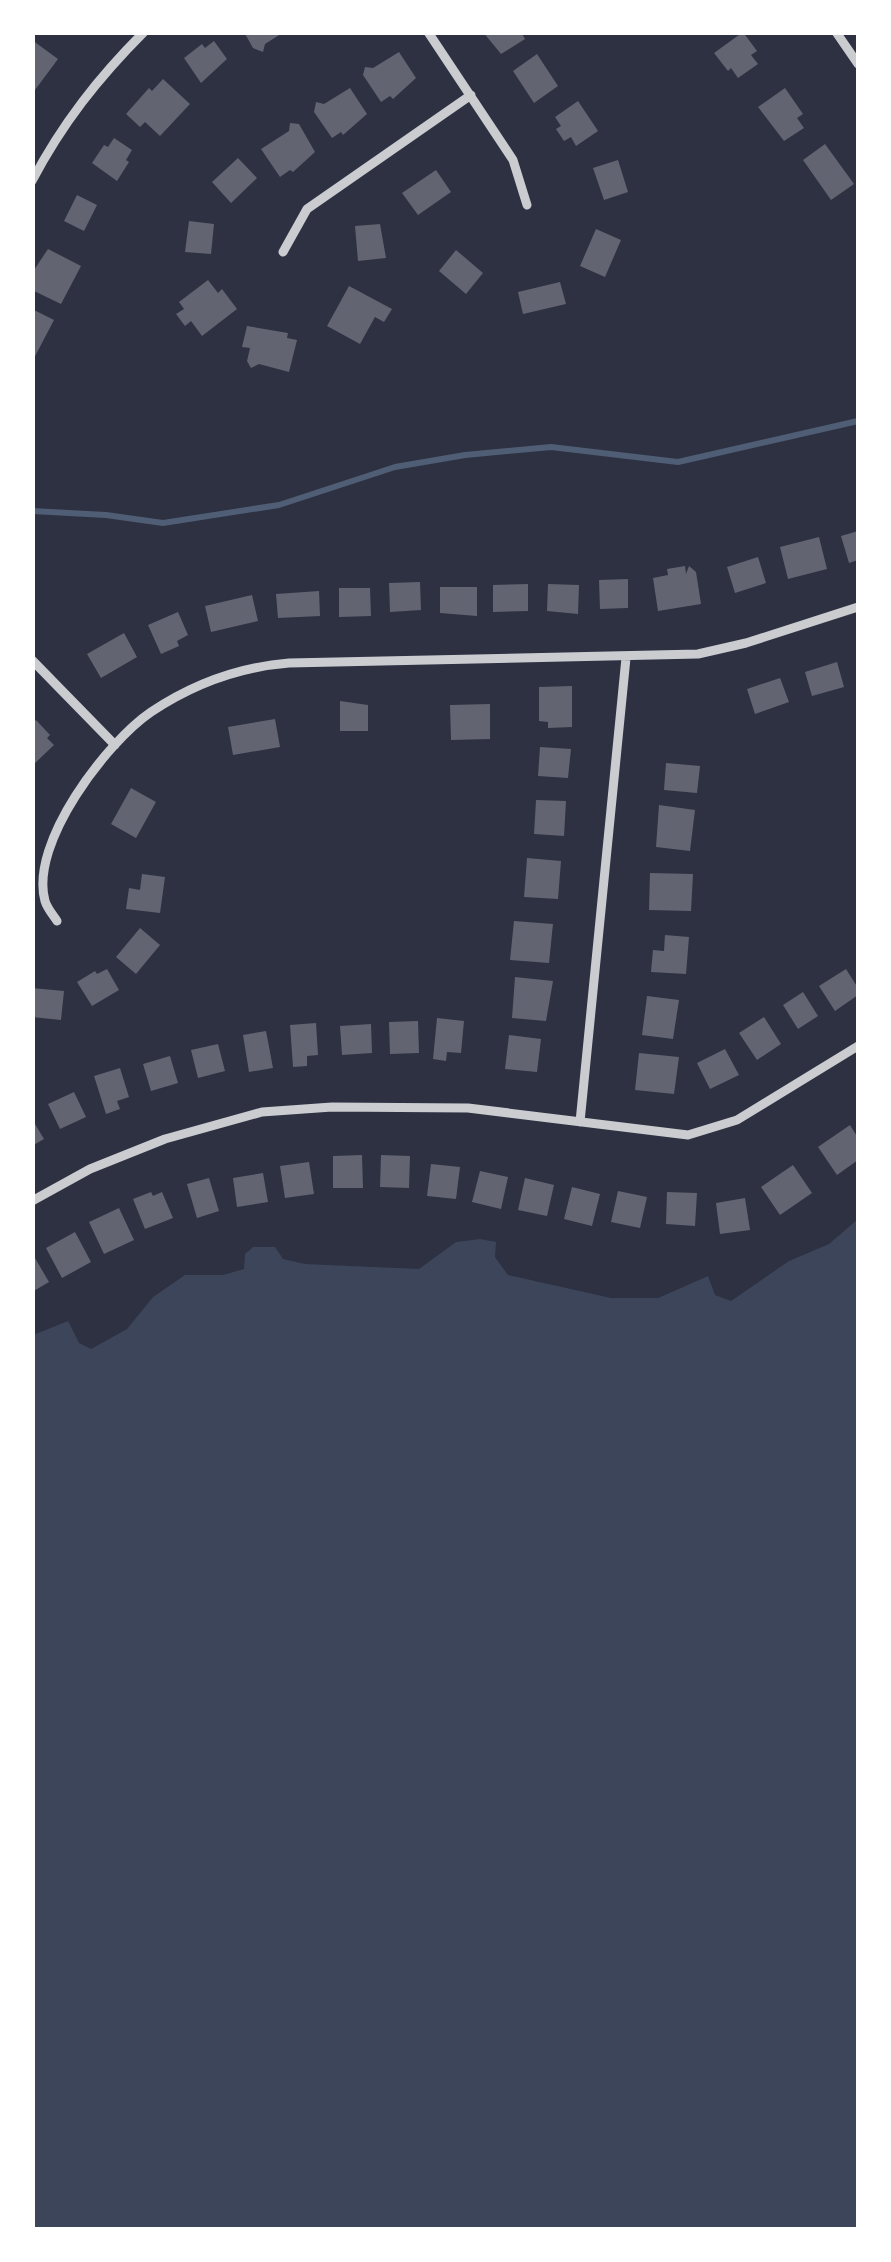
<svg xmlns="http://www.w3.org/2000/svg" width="891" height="2262" font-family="'Noto Sans',sans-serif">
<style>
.green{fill:#3c4559}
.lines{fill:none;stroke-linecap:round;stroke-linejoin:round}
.stream{stroke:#4f5d75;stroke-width:6}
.building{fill:#626471}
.minor{stroke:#caccd0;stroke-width:9}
</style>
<rect width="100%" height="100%" fill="#2d3142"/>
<path class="green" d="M858,1219V2229H33V1335L68,1321L79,1343L91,1349L127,1329L153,1297L185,1275H223L244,1269L245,1254L253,1247H275L283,1259L305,1264L419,1269L456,1242L480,1239L496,1242L495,1257L508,1275L611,1298H658L708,1276L715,1295L731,1301L789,1261L829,1244Z"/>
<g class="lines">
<path class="stream" d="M32,511L106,515L163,523L279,505L395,467L465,455L551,447L678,462L858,421"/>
</g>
<path class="building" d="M244,32H284L265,44L263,52L253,48Z
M483,32H521L525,39L501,54Z
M743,32L757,51L751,55L758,64L738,78L731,68L728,71L714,53Z
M32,40L58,59L32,94Z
M214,41L227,59L201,83L184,58L202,44L205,48Z
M399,52L416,78L393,99L390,96L381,102L363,75L365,67L373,68Z
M537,54L558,86L534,103L513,71Z
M163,79L190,104L160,136L145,122L140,127L126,114L149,88L152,91Z
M350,88L367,114L343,135L341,132L332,138L314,112L316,102L324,104Z
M785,88L803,114L797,118L804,128L784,141L758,107Z
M578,101L598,131L576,146L571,137L564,141L556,129L561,126L555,117Z
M290,123L299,124L315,152L293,172L290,170L280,177L261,149L289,131Z
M114,138L132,150L126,160L129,162L117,181L92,163L104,145L108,147Z
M825,144L854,184L831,200L803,160Z
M238,158L257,178L231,203L212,182Z
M618,160L628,192L604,200L593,168Z
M436,170L451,192L418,215L402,193Z
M77,195L97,205L84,231L64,221Z
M189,221L214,224L211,254L185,252Z
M380,224L386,258L358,261L355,226Z
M596,229L621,240L605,277L580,266Z
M48,249L81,266L61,304L32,290V273Z
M456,250L483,273L466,294L439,271Z
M208,280L218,293L222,289L237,309L202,336L191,321L185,326L176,314L184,309L179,302Z
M560,282L566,304L523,314L518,292Z
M349,286L392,309L384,322L375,317L360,344L327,326Z
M32,309L54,320L32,362Z
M247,326L288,333L287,338L297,340L289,372L259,364L251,368L247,361L250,348L242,347Z
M858,531V560L849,563L841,536Z
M819,537L827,569L788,579L780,547Z
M758,557L766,583L735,593L727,567Z
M685,566L686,574L689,566L696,572L701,604L658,611L653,578L668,575L667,569Z
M628,579V608L600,609L599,580Z
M420,582L421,610L390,612L389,583Z
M528,584V611L493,612V585Z
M548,584L579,585L578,614L547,611Z
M440,587H477V616L440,613Z
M339,588H370L371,616L339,617Z
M319,591L320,616L278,618L276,594Z
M252,595L258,621L211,632L205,606Z
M178,612L188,635L177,641L179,646L161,654L148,625Z
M124,633L137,657L101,678L87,654Z
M837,662L844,687L812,696L805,672Z
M780,678L789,702L755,714L747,689Z
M572,686V727L548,728V722L539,721V687Z
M340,701L368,705V731H340Z
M490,704V739L451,740L450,705Z
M275,719L280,747L233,755L228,727Z
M36,720L50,735L47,738L54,745L32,766V724Z
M540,747L571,749L568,778L538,776Z
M666,763L700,766L697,793L664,790Z
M131,788L156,802L136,838L111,824Z
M536,800L566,801L564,836L534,834Z
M659,805L695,810L690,851L656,847Z
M527,858L561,861L558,899L524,897Z
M650,873L693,874L691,911L649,910Z
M142,874L165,877L160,913L126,909L129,888L140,890Z
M514,921L553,924L549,963L510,960Z
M140,928L160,945L136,974L116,957Z
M665,935L689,937L686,974L651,972L653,950L664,951Z
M107,969L119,990L92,1006L77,982L95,971L97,974Z
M846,969L858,988V995L835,1011L819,986Z
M515,977L553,981L546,1021L512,1018Z
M32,988L64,991L61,1020L32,1017Z
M803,992L818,1016L798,1029L783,1005Z
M647,996L679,1000L673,1039L642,1035Z
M764,1017L781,1044L757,1060L739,1033Z
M437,1018L464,1021L461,1053L447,1052L446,1061L433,1059Z
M418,1021L419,1053L390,1054L389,1022Z
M316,1023L318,1055L307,1056V1066L293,1067L290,1025Z
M371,1024L372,1053L342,1055L340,1026Z
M266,1031L273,1068L249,1072L243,1035Z
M509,1035L541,1039L537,1072L505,1069Z
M218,1044L225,1071L198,1078L191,1050Z
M725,1049L739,1075L710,1089L697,1063Z
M639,1053L679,1057L674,1094L635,1090Z
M170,1056L178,1083L151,1091L143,1064Z
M120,1068L129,1097L117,1101L120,1109L106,1114L94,1076Z
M74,1092L86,1117L60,1129L48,1104Z
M32,1119L44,1139L32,1146Z
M850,1125L858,1138V1160L837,1175L818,1147Z
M362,1155L363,1188H333V1156Z
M381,1155L410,1156L409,1188L380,1187Z
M309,1162L314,1194L285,1198L280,1166Z
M431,1164L460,1167L456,1199L427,1196Z
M793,1165L812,1193L780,1215L761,1187Z
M480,1171L508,1177L501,1209L472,1202Z
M263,1173L268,1202L237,1207L233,1178Z
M209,1178L219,1211L197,1218L187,1184Z
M525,1178L554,1185L547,1216L518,1210Z
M572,1187L600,1194L592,1226L564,1219Z
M618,1191L647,1197L640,1228L611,1222Z
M151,1192L153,1196L162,1192L173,1218L145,1229L133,1199Z
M667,1192L697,1193L695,1226L666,1224Z
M745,1198L750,1230L720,1234L716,1203Z
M119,1208L134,1240L104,1254L89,1222Z
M75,1232L91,1262L62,1278L46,1248Z
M35,1258L49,1282L32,1292V1260Z"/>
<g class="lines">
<path class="minor" d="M428,32L513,160L527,205
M836,32L858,64
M32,181C62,124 98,78 144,32
M283,252L307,209L471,95
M32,660L115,745
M57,921C53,915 47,908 45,901C29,843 107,742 151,712C193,684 239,667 289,663L698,654L746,643L858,607
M580,1122L626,658
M32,1201L90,1169L165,1139L262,1112L332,1107L468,1108L688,1135L737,1120L858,1046"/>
</g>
<rect width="891" height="2262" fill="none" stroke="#ffffff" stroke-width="70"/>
</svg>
